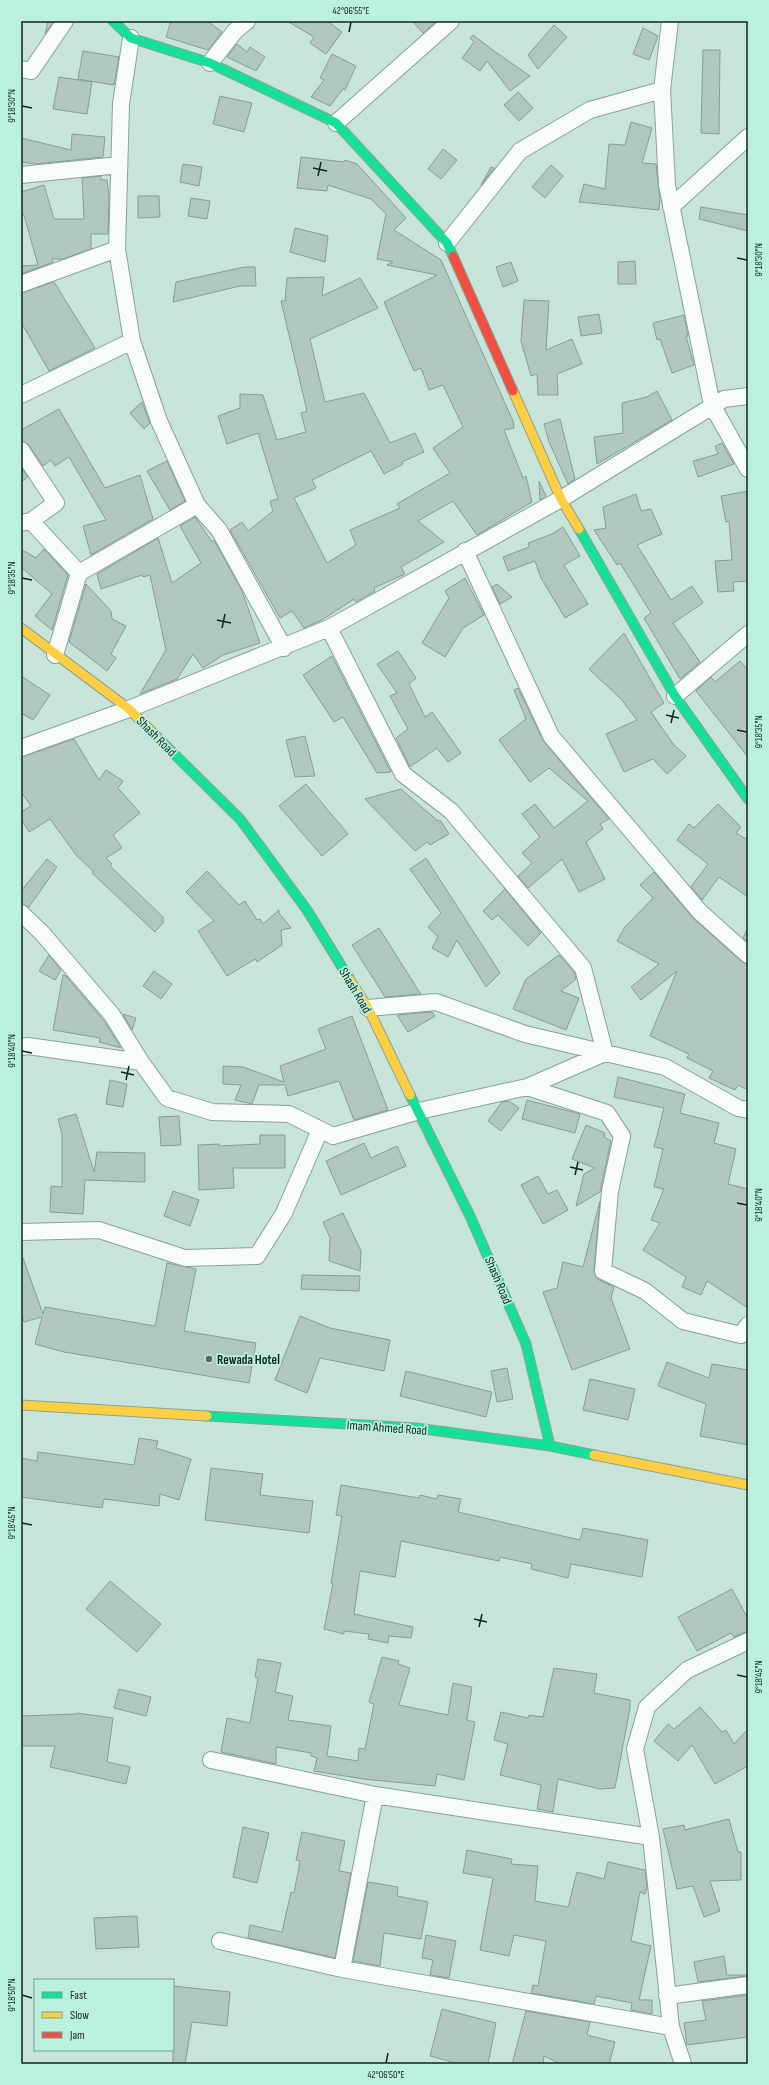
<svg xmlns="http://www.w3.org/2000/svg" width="769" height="2085" font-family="'Sofia Sans Condensed',sans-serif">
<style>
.building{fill:#afc7be;stroke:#869d95}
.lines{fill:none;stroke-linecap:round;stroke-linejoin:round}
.street-casing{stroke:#8aa199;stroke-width:18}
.fast-casing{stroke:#8aa199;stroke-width:11}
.slow-casing{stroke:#8aa199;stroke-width:11}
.jam-casing{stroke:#8aa199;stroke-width:11}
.street{stroke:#f7fbf9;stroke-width:16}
.fast{stroke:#16e098;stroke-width:9}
.slow{stroke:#ffcf43;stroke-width:9}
.jam{stroke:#f24e42;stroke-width:9}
.ticks{fill:none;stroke:#10251e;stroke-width:1.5}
.poi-dot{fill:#50685f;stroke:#bbf0dc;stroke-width:1.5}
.labels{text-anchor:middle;stroke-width:3.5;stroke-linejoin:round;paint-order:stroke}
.street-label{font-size:13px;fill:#10251e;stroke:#bbf0dc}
.poi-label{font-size:13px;font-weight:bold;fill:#10251e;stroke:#bbf0dc;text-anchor:start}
.neatline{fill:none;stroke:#10251e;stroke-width:1.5}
.ticks-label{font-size:10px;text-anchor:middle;fill:#10251e}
</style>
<rect width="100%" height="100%" fill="#c7e4d9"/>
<path class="building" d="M48,21H54L45,34Z
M171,21H207L222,32L208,50L166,37Z
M287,21H327L342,32L326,54L310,43L314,37Z
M412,21H437L423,33Z
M554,25L567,37L538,69L528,55Z
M643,28L658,36L649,60L633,54Z
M473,35L494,51L530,76L510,91L487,61L480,71L462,58L474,42L470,38Z
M237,44L247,52L250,47L265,57L256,71L227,57Z
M703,50H720L719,134L701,133Z
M83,51L119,57L114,85L78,79Z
M332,54L356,66L345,90L343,89L330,106L311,97L324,80L320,78Z
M59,77L92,82L87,114L53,109Z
M518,92L533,108L519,121L504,105Z
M220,96L252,103L244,132L213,124Z
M631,122L652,128L642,163L656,164L660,199L659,210L579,202L584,184L605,189L609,144L625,145Z
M72,134L105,137L103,157L35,164L21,162V138L71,150Z
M443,149L457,160L441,179L428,169Z
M301,157L344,162L345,160L357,164L406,218L394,230L441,260L513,421L514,428L504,430L523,478L526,476L532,502L477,535L453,501L418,521L444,542L401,567L405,574L374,588L375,591L356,602L354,599L322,620L304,628L292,611L280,618L230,530L242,522L248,531L273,511L270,501L278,499L258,433L227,444L218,416L240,408V394L263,395L277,440L306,432L301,413L307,411L281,301H285L287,278L324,277L322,296L360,278L378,308L310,339L325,402L364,393L390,443L415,433L424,452L402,462L403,464L384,474L371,451L312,480L316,488L294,498L327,563L356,545L350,530L400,508L397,504L450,473L433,448L463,427L443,385L429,390L421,368L414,371L384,302L437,275L387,265L393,262L377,259L386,214L371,199L328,185L327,191L297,188Z
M183,164L202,167L199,186L180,182Z
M551,165L563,176L545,198L532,187Z
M491,167L494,168L481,185Z
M101,176V180H107L109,197L108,234H91V249L63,259H52L53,262L21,274V266L38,265L24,215L21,216V192L44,185L54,219H84L82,178Z
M138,196H159L160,217L138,218Z
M191,198L210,201L207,219L188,216Z
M701,207L748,215V231L699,219Z
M295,228L328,236L325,262L290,252Z
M635,261L636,284H618V262Z
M511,262L518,281L503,287L496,267Z
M244,267H255L256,286H240L173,302L176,282Z
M54,282L95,348L49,371L21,322V293Z
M524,300L549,301L546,350L572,339L582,364L557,374L558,395H538L537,374L531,376L521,341Z
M599,314L602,333L581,336L578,317Z
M684,315L688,336H686L694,365L672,373L660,339L657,340L653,323Z
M657,391L672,420L597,464L594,437L623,433L622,403L647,397Z
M142,402L150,423L144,429L130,413Z
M59,409L105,488L140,475L153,519L91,555L83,526L106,520L69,457L55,466L51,460L43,466L29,445L21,441V430Z
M560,419L575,479L568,484L549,442L544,424Z
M722,443L734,464L698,477L693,461L718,454L715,446Z
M167,461L185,501L170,510L147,471Z
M21,467L28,477L21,482Z
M539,481L546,496L540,500Z
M748,491V581L733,582L734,591L718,592L715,561L732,560L729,521L726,522L721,496Z
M636,494L641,511L651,509L662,534L637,545L671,600L692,586L703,603L673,623L700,662L680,679L644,618L651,613L620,563L617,565L594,530L606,528L603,507Z
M195,517L212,542L214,540L242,591L260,643L223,655L203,668L193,654L177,679L140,694L166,650L150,575L143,577L142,575L101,589L97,574L158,538L172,583L201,563L180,526Z
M563,527L580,556L564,565L588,604L565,618L541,578L535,561L508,571L503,557L529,547L528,543L552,534Z
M21,549L36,558L44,549L68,575L52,630L35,616L52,594L21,567Z
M465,578L484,615L463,628L445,657L422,643L449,598L445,591Z
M86,584L111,611L112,619L126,626L111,654L116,658L107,671L69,642Z
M497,584L512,597L500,604L492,587Z
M624,633L664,703L651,712L674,745L686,756L667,774L653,759L624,772L606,734L637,720L621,699L589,669Z
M398,651L416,678L409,684L425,717L432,712L461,753L448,762L437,748L410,767L396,738L408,729L390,696L397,693L377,664Z
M332,656L334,660L391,772L377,773L343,717L334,722L303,675Z
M740,661L748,670V757L696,691L711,677L715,682Z
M21,676L50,695L33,720L21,713Z
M518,688L544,742L609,819L600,824L603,829L586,842L605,879L579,892L562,859L528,888L518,876L532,863L522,853L540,837L522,814L535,804L554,828L588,801L549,768L530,782L499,740L526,719L514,690Z
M305,736L315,776L295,777L286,740Z
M74,739L99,780L106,770L123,781L118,788L140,813L113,835L122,848L106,858L112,864L110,866L163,917V923L155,932L92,873L93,871L77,856L50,819L29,832L21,819V812L31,806L21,792V757Z
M306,784L348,834L322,856L279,806Z
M401,789L438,821L440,820L449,834L430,845L427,842L415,851L365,799Z
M718,804L741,827L736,833L748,840V897L719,877L702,900L691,887L708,864L677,840L689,824L694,828Z
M426,858L500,973L486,987L457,940L448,957L432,948L438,937L428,927L441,913L410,869Z
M47,859L57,867L29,907L21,904V891Z
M207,871L239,905L245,901L257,920L260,919L263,924L279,910V913L291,928L281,930L282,945L257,962L255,959L227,976L198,931L214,921L186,892Z
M654,872L694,919L742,962L748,964V1090L738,1085L735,1090L709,1078L713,1071L687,1058L689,1054L650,1036L677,971L641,1000L631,987L659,964L617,941L625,927L653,898L640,885Z
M505,889L541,933L528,946L498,915L492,920L483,911Z
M748,927V942L743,938Z
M379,928L420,993L421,994L385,997L352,945Z
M49,955L61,970L55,980L39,971Z
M559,955L574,972L576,979L561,991L579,998L566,1030L513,1009L526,979Z
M154,971L172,984L161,999L143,986Z
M63,975L66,976L104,1021L121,1048L99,1042L100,1038L53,1030Z
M432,1012L435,1016L408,1032L397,1015Z
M123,1014L136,1018L132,1030Z
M352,1016L388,1110L354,1120L339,1081L288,1096L285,1085H259L252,1104L235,1100L241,1085L223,1084V1066L243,1067L284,1082L280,1066L326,1049L318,1029Z
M618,1077L685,1094L680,1113L719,1123L714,1143L736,1149L728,1184L748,1189V1308L707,1281L701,1295L682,1287L686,1277L643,1250L660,1223L651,1220L664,1189L654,1187L663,1149L654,1147L664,1108L614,1097Z
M110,1080L127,1084L123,1107L106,1104Z
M527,1100L580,1114L575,1133L522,1119Z
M509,1101L519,1108L501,1131L488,1121L502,1102Z
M76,1114L94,1172L97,1152L145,1153V1182L85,1180L83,1214L50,1212L51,1186L62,1187V1134L58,1119Z
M179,1116L181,1145L161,1146L159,1117Z
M586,1125L605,1133L604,1137L611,1141L600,1192L576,1206L584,1174L595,1168L572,1159Z
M260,1135H285V1168H233L234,1188L199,1190L198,1145L219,1144V1146L260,1144Z
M364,1143L371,1158L397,1146L406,1166L341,1195L326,1161Z
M538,1176L548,1194L557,1190L568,1210L543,1224L521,1185Z
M173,1191L199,1200L190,1226L164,1216Z
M600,1201L594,1271L599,1280L614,1287L611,1298L630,1349L572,1370L543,1292L557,1288L563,1262L583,1267Z
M343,1213L361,1251L360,1271L329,1261L330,1238L323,1222Z
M21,1258H23L43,1314L45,1307L155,1326L167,1263L196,1269L184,1331L256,1343L249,1383L64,1352L35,1344L42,1317L24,1322L21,1313Z
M302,1275L360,1276L359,1291L301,1289Z
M300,1316L330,1328L390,1340L384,1371L320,1358L307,1393L275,1380Z
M667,1362L709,1378L712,1364L748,1370V1445L700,1436L706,1404L658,1386Z
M507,1368L513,1399L497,1402L491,1371Z
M406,1371L492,1392L486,1417L400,1396Z
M590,1379L635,1389L628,1420L583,1410Z
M139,1438L158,1441L156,1448L191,1459L179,1500L160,1494L159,1506L104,1499L102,1508L21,1497V1458L37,1461L38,1452L134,1465Z
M211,1468L263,1474L260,1495L313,1501L309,1533L205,1520Z
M341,1485L419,1498L420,1495L437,1499L438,1495L461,1499L458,1512L580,1540L583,1528L648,1540L642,1577L571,1564L568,1578L531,1569L532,1564L500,1557L499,1561L401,1541L395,1577L360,1571L354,1614L413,1627L411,1638L389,1636L388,1643L368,1639L369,1634L344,1631V1634L324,1629L333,1584L331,1583L342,1516L336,1515Z
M110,1581L161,1624L137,1652L86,1609Z
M732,1589L748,1619V1631L734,1637L731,1633L697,1651L678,1617Z
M382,1657L399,1661L398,1664L410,1668L399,1705L448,1715L453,1683L472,1687L467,1720L475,1722L464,1780L437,1774L435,1786L363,1779L314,1771L317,1758L311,1756V1753L276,1747V1764L221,1752L227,1718L250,1723L258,1678L255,1677L258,1659L281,1663L275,1692L293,1696L288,1720L331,1726L327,1756L358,1761L359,1748L365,1749L374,1704L369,1702Z
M554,1668L597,1674L594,1693L630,1700V1708L615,1788L600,1789L558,1779L553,1812L537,1809L541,1785L500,1775L508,1744L494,1740L501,1712L528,1718L529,1715L543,1717Z
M119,1689L151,1697L146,1716L114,1708Z
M700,1707L722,1732L726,1730L734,1744L748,1729V1766L715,1784L692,1745L678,1761L654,1741L668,1724L674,1729Z
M77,1713L113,1718L107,1762L130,1767L126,1784L50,1767L55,1746H21V1716L76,1714Z
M729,1819L738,1852H741V1880L710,1881L720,1911L704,1917L693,1886L677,1889L663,1829L684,1825L685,1830Z
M243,1827L269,1833L257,1883L233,1877Z
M302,1832L345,1841L339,1871L351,1873L335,1958L248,1938L250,1925L282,1932L291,1892L294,1893L300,1861L296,1860Z
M467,1850L512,1859L511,1864L538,1866L535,1901L568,1907L577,1872L604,1879L608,1862L645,1870L647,1886L645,1894L640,1892L631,1941L651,1946L639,2000H652V2014L631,2010L632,2003L596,1996L594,2004L531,1993L533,1985L538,1986L546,1941L514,1935L509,1956L480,1950L493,1878L463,1873Z
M368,1882L398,1887L397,1896L428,1902L421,1939L384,1933L380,1966L353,1961Z
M137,1916L139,1947L96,1949L94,1918Z
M426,1935L456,1941L449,1978L430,1975L433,1960L422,1958Z
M724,1956L727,1975H748V1976L698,1982L694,1962Z
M173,1986L230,1992L227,2026L192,2022L185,2064H173Z
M748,1995V2037L687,2045L684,2023L706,2020L702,2001Z
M442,2009L496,2023L488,2064H460L430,2056Z
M526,2011L590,2022L587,2035L615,2042L609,2064H561L544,2056L543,2064H512Z"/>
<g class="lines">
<g class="street-casing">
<path id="street" d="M670,21L662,90L667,185L712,405L748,469
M131,38L121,104L117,249L132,341L159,421L197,505L219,530L284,648
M210,63L235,31L247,21
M21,69L31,71L65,21
M336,123L451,21
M21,175L119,165
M671,207L748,137
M447,243L520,151L590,110L662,90
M21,284L117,249
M21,395L132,341
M21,450L56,503L31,521L21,523
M31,521L79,573L55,655
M465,551L551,736L700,912L748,955
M79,573L197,505
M329,628L403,774L451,811L583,968L605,1053L527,1087
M675,696L748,634
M21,748L129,709L329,628L561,499L724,399L748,396
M21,913L42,933L112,1015L141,1062
M368,1008L436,1002L525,1034L665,1067L738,1108L748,1110
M21,1047L28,1046L141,1062L167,1098L212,1112L289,1114L333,1136L419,1111L527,1087L607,1113L622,1136L610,1191L603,1271L645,1291L683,1321L741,1335L748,1325
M21,1232L99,1230L185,1258L257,1256L284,1213L320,1130
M211,1760L375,1795L651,1837
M220,1941L342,1969L671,2027
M342,1969L375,1795
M667,1996L748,1985
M683,2064L671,2027L651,1837L635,1749L647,1707L687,1670L748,1641"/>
</g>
<g class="fast-casing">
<path id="fast" d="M113,21L131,38L210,63L336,123L447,243L453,256
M579,529L675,696L748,799
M156,736L240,819L307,910L350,980
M410,1095L470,1216L526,1344L550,1446
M207,1416L416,1428L550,1446L594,1455"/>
</g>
<g class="slow-casing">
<path id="slow" d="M513,391L561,499L579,529
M21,628L129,709L156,736
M350,980L368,1008L410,1095
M21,1405L207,1416
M594,1455L748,1485"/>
</g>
<g class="jam-casing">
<path id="jam" d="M453,256L513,391"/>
</g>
<use href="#street" class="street"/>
<use href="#fast" class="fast"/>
<use href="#slow" class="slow"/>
<use href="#jam" class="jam"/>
</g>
<path class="ticks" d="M349,32L351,22M22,106L32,108M313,168L327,171M318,176L321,162M737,258L747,260M22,578L32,580M217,620L231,623M222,628L225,614M666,715L679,718M671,723L674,710M737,730L747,732M22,1051L32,1053M121,1072L134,1075M126,1080L129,1066M570,1167L583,1170M575,1175L578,1162M737,1203L747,1205M22,1523L32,1525M474,1619L487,1622M479,1627L482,1614M737,1675L747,1677M22,1995L32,1998M386,2063L388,2053"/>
<circle class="poi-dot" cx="209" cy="1359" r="4"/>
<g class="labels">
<g class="street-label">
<text transform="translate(157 736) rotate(45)" y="5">Shash Road</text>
<text transform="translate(356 990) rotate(59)" y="5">Shash Road</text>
<text transform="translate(499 1280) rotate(67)" y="5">Shash Road</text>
<text transform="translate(387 1427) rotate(4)" y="5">Imam Ahmed Road</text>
</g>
<g class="poi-label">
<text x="217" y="1364">Rewada Hotel</text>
</g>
</g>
<rect width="769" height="2085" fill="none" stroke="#bbf0dc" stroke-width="44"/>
<rect x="34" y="1979" width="140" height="72" fill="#bbf0dc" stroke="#779f90"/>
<rect x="42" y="1992" width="20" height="6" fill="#16e098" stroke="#779f90"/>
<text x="70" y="1999" font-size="12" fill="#10251e">Fast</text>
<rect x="42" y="2012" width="20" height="6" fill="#ffcf43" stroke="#779f90"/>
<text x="70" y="2019" font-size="12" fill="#10251e">Slow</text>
<rect x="42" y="2032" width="20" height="6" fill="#f24e42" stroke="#779f90"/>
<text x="70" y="2039" font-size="12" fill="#10251e">Jam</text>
<rect x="22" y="22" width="725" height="2041" class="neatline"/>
<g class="ticks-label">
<text x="351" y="14">42°06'55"E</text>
<text transform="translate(11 106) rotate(-90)" y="4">9°18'30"N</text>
<text transform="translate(758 260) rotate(-90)" y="4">9°18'30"N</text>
<text transform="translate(11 578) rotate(-90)" y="4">9°18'35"N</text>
<text transform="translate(758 732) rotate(-90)" y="4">9°18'35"N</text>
<text transform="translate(11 1051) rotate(-90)" y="4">9°18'40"N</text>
<text transform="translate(758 1205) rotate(-90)" y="4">9°18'40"N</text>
<text transform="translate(11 1523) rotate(-90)" y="4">9°18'45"N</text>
<text transform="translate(758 1677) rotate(-90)" y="4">9°18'45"N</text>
<text transform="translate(11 1995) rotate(-90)" y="4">9°18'50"N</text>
<text x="386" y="2078">42°06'50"E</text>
</g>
</svg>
